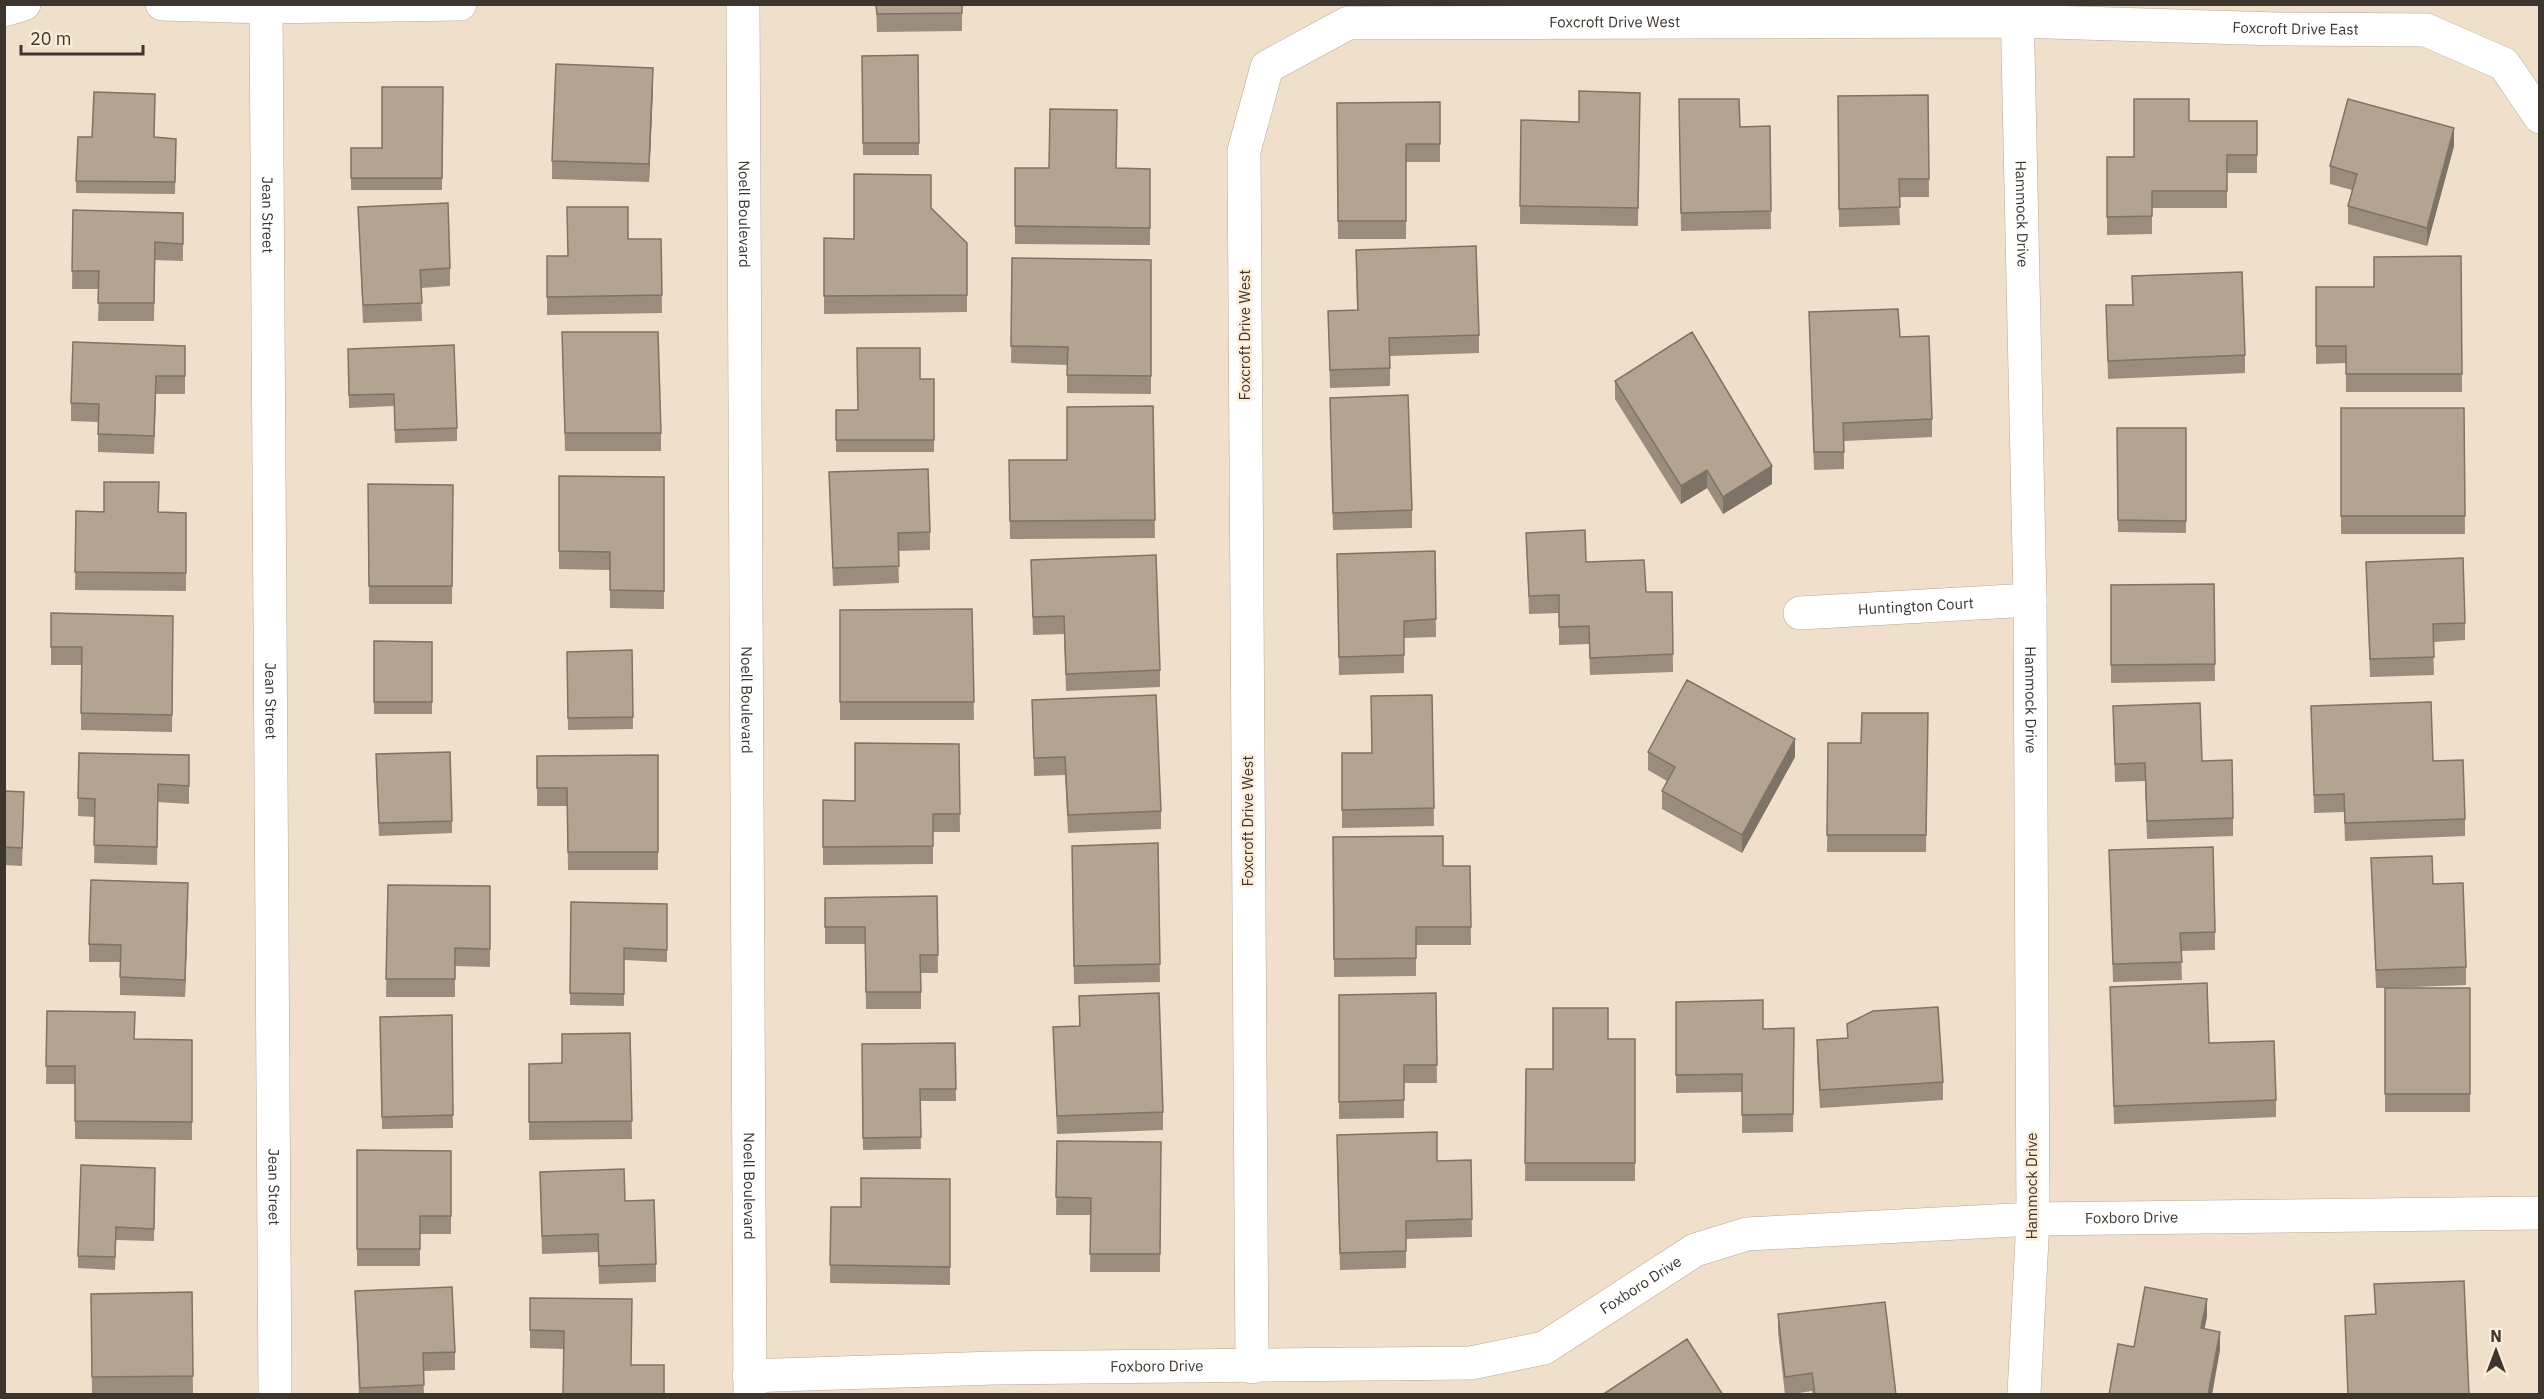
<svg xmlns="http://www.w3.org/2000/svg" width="2544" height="1399" font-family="'IBM Plex Sans',sans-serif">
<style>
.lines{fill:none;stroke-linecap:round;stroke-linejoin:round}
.minor-casing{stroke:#b8a896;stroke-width:34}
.minor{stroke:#fff;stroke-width:33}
.wall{fill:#9a8d7d}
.shaded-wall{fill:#7d7366}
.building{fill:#b3a491;stroke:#7d7366;stroke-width:1.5}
.labels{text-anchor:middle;stroke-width:5;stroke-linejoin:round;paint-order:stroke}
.street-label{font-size:15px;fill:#3d362f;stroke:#fcecd8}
</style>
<rect width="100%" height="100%" fill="#efdfcb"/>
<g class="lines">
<g class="minor-casing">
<g id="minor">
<path d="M162,4L266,7L460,4"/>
<path id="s1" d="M743,4L750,1394"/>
<path id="s2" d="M2017,4L2030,600L2033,1219L2024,1394"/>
<path id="s3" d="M266,7L275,1394"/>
<path d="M4,10L24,4"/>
<path id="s4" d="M1800,613L2030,600"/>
<path id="s5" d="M1252,1367L1244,151L1267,67L1348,23L2017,21L2277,29L2426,30L2504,64L2540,117"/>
<path id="s6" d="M749,1376L995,1368L1471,1363L1544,1348L1695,1250L1747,1234L2033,1219L2540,1213"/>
</g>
</g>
<use href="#minor" class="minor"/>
</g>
<path class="wall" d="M876,4H962V31L877,32Z
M918,55L919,155H863L862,56Z
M653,86L649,182L552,179V161Z
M443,87L442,190H351V148H382Z
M1640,93L1638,226L1520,224L1521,120L1579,122Z
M1928,95L1929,197H1899L1900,225L1839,227L1838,96Z
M1679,99L1740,127L1770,126L1771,229L1681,231Z
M1440,102V162H1406V239H1338L1337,103Z
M2189,121H2257V173H2227V208H2152V234L2107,235V157H2134Z
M92,137H154L176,139L175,194L76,193V181Z
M2454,146L2427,246L2348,224V206L2352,190L2330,184V166Z
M1015,168L1150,169V245L1015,244Z
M358,207L450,268V286L421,288L422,321L363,323Z
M931,208L967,243V312L824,314V238L854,239Z
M73,210L183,213V261L155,260L154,321H98L99,289H72Z
M628,239H661L662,313L547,315V256H567Z
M1356,250L1479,335V353L1390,356V386L1330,388L1328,311L1357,310Z
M2461,256L2462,392H2346V363L2316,364V287H2374Z
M1012,258L1151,260V394L1067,393V365L1011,363Z
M2132,276L2245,355V373L2108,379L2106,305H2133Z
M1809,312L1900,337L1932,419V437L1844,441V469L1814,470Z
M562,332L661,433V451H565Z
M185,346V394H156L154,454L98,452V422L71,421V403Z
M348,349L457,428V441L395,443L394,406L349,408Z
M920,379H934V452H836V410H858Z
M1615,381L1772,484L1723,514L1707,488L1681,504L1615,399Z
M1330,398L1412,510V528L1333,530Z
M1153,406L1155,538L1010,539L1009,460H1067Z
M2341,408H2464L2465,534H2341Z
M2117,428H2186V533L2118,532Z
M829,472L930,532V550L898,551L899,583L833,586Z
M559,476L664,477V609L610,608V570L559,569Z
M368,484L453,485L452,604H369Z
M76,511L186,513V591L75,590Z
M1526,533L1646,592H1672L1673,672L1590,675L1589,644L1559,645V613L1529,614Z
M1435,551L1436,637L1404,638V673L1339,675L1337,554Z
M1031,560L1160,670V687L1066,691L1064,634L1033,635Z
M2366,562L2465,623V640L2433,642L2434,675L2370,677Z
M2214,584L2215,681L2111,683V585Z
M972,609L974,720H840V610Z
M51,613L173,616L172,732L81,730V665H51Z
M374,641L432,642V714H374Z
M632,650L633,729L568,730L567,652Z
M1432,695L1434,826L1342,828V753H1372Z
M1032,700L1161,811V829L1068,833L1065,775L1034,776Z
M2113,706L2233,818V836L2147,839L2145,781L2115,782Z
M2311,706L2433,761L2465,819V836L2345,841L2344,812L2314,813Z
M1928,713L1926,852H1827L1828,743H1861Z
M959,744L960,832H933V864L823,865V800L855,801Z
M1648,752L1795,757L1742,853L1662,809V791L1667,781L1648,770Z
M79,753L189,755V804L158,802L157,865L94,863L95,817L78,816Z
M658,755V870H568L567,806H537V756Z
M376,767L452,821V833L379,836Z
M4,791L24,810L22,866L4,865Z
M1333,837L1443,866H1470L1471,945H1416V976L1334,977Z
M1158,843L1160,982L1074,984L1072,846Z
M2109,850L2215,932V950L2181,951L2182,980L2113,982Z
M2371,858L2433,884L2466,967V985L2387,988H2470V1112H2385V988H2376Z
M388,885L490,886V967L455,966V997H386Z
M937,896L938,973H921V1009H866L865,944H825V898Z
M188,901L185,997L120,995V962H89V944Z
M571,902L667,904V962L624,960V1006L570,1005Z
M2110,987L2209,1043L2276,1100V1117L2114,1124Z
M1436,993L1437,1083H1404V1118L1339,1119V995Z
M1079,996L1163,1112V1130L1057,1134L1053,1027L1079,1026Z
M1676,1002L1763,1029L1794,1028L1793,1132L1742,1133V1092L1676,1093Z
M47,1011L134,1039L192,1040V1140L75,1139V1084H46Z
M452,1015L453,1128L382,1129L380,1017Z
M1847,1024L1943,1082V1100L1820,1108L1817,1058V1040L1847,1038Z
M630,1033L632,1139L529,1140V1064L562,1063Z
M1608,1039H1635V1181H1525L1526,1069H1553Z
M955,1043L956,1101H920L921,1149L863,1150L862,1044Z
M1057,1141L1161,1142L1160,1272H1090L1091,1215H1056Z
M357,1150L451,1151V1234H420V1266H357Z
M1337,1152L1437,1161L1471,1160L1472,1237L1406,1239V1268L1340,1270Z
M155,1168L154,1241L116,1240L115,1270L78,1268V1256Z
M540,1172L625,1201L656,1264V1282L599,1284L598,1252L542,1254Z
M950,1179V1285L830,1283L831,1207H861Z
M2374,1284L2469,1395H2348L2345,1316L2375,1314Z
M355,1291L455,1352V1370L423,1371L424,1395H359Z
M192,1292L193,1394L92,1395L91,1294Z
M530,1298L631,1365L664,1395L564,1349L530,1348Z
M1778,1314L1896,1395H1813L1812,1391L1785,1395L1778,1332Z"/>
<path class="shaded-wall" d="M653,68V86L649,182V164Z
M2454,128V146L2427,246V228Z
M1772,466V484L1723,514V497Z
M1707,470V488L1681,504V486Z
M1795,739V757L1742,853V835Z
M188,883V901L185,997V980Z
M2207,1299V1317L2201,1346V1328Z
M2220,1332V1350L2212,1395H2208Z"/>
<path class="building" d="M876,4H962V13L877,14Z
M918,55L919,143H863L862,56Z
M556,64L653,68L649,164L552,161Z
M382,87H443L442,178H351V148H382Z
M1579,91L1640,93L1638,208L1520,206L1521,120L1579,122Z
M94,92L155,94L154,137L176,139L175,182L76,181L78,137H92Z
M1928,95L1929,179H1899L1900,207L1839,209L1838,96Z
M1679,99H1739L1740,127L1770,126L1771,211L1681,213Z
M2134,99H2189V121H2257V155H2227V191H2152V216L2107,217V157H2134Z
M2348,99L2454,128L2427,228L2348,206L2357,174L2330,166Z
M1440,102V144H1406V221H1338L1337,103Z
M1050,109L1117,110L1116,168L1150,169V228L1015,226V168H1049Z
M854,174L931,175V208L967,243V295L824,296V238L854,239Z
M448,203L450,268L420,270L422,303L363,305L358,207Z
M567,207H628V239H661L662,295L547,297V256H568Z
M73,210L183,213V244L155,242L154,303H98L99,271H72Z
M1476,246L1479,335L1389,338L1390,368L1330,370L1328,311L1358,310L1356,250Z
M2461,256L2462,374H2346V346H2316V287H2374V257Z
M1012,258L1151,260V376L1067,375L1068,347L1011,346Z
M2242,272L2245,355L2108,361L2106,305H2133L2132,276Z
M1898,309L1900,337L1929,336L1932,419L1843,423L1844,452H1814L1809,312Z
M562,332H658L661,433H565Z
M1692,332L1772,466L1723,497L1707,470L1681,486L1615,381Z
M73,342L185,346V376H156L154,436L98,434L99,404L71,403Z
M454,345L457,428L395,430L394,394L349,395L348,349Z
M857,348H920V379H934V440H836V410H858Z
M1408,395L1412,510L1333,513L1330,398Z
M1153,406L1155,520L1010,521L1009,460H1067V407Z
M2341,408H2464L2465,516H2341Z
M2117,428H2186V521L2118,520Z
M928,469L930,532L898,533L899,566L833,568L829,472Z
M559,476L664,477V591L610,590V552L559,551Z
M104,482H159L158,512L186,513V573L75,572L76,511L104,512Z
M368,484L453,485L452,586H369Z
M1585,530L1586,562L1644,560L1646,592H1672L1673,654L1590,658L1589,626L1559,627V595L1529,596L1526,533Z
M1435,551L1436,619L1404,621V655L1339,657L1337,554Z
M1156,555L1160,670L1066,674L1064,616L1033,617L1031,560Z
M2463,558L2465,623L2433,624L2434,657L2370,659L2366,562Z
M2214,584L2215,664L2111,665V585Z
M972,609L974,702H840V610Z
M51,613L173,616L172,715L81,713L82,647H51Z
M374,641L432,642V702H374Z
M632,650L633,717L568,718L567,652Z
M1687,680L1795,739L1742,835L1662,791L1675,767L1648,752Z
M1156,695L1161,811L1068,815L1065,757L1034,758L1032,700Z
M1432,695L1434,808L1342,810V753H1372L1371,696Z
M2431,702L2433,761L2463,760L2465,819L2345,823L2344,794L2314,795L2311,706Z
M2200,703L2202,761L2232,760L2233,818L2147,821L2145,763L2115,764L2113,706Z
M1862,713H1928L1926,835H1827L1828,743H1861Z
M855,743L959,744L960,814H933V846L823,847V800L855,801Z
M450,752L452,821L379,823L376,754Z
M79,753L189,755V786L158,784L157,847L94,845L95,799L78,798Z
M658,755V852H568L567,788H537V756Z
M4,791L24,792L22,848L4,847Z
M1443,836V866H1470L1471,927H1416V958L1334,959L1333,837Z
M1158,843L1160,964L1074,966L1072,846Z
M2213,847L2215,932L2180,933L2182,962L2113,964L2109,850Z
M2432,856L2433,884L2463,883L2466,967L2376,970L2371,858Z
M91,880L188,883L185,980L120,977L121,945L89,944Z
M388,885L490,886V949L455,948V979H386Z
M937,896L938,955H920L921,992H866L865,927H825V898Z
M571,902L667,904V950L624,948V994L570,993Z
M2207,983L2209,1043L2274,1041L2276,1100L2114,1106L2110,987Z
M2385,988H2470V1094H2385Z
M1159,993L1163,1112L1057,1116L1053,1027L1080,1026L1079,996Z
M1436,993L1437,1065H1404V1100L1339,1102V995Z
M1763,1000V1029L1794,1028L1793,1114L1742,1115V1074L1676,1075V1002Z
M1938,1007L1943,1082L1820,1090L1817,1040L1848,1038L1847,1024L1873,1011Z
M1553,1008H1608V1039H1635V1163H1525L1526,1069H1553Z
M47,1011L135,1012L134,1039L192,1040V1122L75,1121V1066H46Z
M452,1015L453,1115L382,1117L380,1017Z
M630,1033L632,1121L529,1122V1064L562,1063V1034Z
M955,1043L956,1089H920L921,1137L863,1138L862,1044Z
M1437,1132V1161L1471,1160L1472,1219L1406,1221V1251L1340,1253L1337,1135Z
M1057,1141L1161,1142L1160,1254H1090L1091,1198L1056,1197Z
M357,1150L451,1151V1216H420V1249H357Z
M81,1165L155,1168L154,1229L116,1227L115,1257L78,1256Z
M624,1169L625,1201L654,1200L656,1264L599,1266L598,1234L542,1236L540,1172Z
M861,1178L950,1179V1267L830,1265L831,1207H861Z
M2464,1281L2469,1395H2348L2345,1316L2376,1314L2374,1284Z
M452,1287L455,1352L423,1353L424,1385L360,1388L355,1291Z
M2145,1287L2207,1299L2201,1328L2220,1332L2208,1395H2109L2118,1344L2134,1347Z
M192,1292L193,1376L92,1377L91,1294Z
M530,1298L632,1299L631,1365H664V1395H563L564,1331L530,1330Z
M1885,1302L1896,1395H1815L1812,1373L1785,1377L1778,1314Z
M1687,1339L1723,1395H1602Z"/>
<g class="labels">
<g class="street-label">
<text dy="5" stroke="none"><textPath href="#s5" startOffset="1662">Foxcroft Drive West</textPath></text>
<text dy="5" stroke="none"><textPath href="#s5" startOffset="2343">Foxcroft Drive East</textPath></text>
<text dy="5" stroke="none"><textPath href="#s1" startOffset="210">Noell Boulevard</textPath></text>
<text dy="5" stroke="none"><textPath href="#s2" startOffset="210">Hammock Drive</textPath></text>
<text dy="5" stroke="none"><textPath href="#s3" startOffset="208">Jean Street</textPath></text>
<text transform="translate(1245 335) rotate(-90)" y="5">Foxcroft Drive West</text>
<text dy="5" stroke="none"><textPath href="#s4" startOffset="116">Huntington Court</textPath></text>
<text dy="5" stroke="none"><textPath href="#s1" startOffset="696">Noell Boulevard</textPath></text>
<text dy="5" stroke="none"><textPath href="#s2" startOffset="696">Hammock Drive</textPath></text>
<text dy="5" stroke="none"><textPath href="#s3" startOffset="694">Jean Street</textPath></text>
<text transform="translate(1248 821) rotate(-90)" y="5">Foxcroft Drive West</text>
<text dy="5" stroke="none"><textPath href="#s1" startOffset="1182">Noell Boulevard</textPath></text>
<text transform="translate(2032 1186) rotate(-90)" y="5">Hammock Drive</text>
<text dy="5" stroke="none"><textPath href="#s3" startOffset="1180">Jean Street</textPath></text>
<text dy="5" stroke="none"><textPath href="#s6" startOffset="1416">Foxboro Drive</textPath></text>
<text dy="5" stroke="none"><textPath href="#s6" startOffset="912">Foxboro Drive</textPath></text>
<text dy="5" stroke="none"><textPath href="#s6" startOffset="408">Foxboro Drive</textPath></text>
</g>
</g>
<rect width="2544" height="1399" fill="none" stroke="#3d362f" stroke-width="12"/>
<g transform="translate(2496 1351)" stroke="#fcecd8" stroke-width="4.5" paint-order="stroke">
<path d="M0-4.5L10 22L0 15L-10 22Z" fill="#3d362f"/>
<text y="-9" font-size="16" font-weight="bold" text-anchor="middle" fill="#3d362f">N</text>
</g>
<path d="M21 45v9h122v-9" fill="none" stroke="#3d362f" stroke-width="3"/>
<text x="30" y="45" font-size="18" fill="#3d362f" stroke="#fcecd8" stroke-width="4.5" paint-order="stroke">20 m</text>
</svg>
